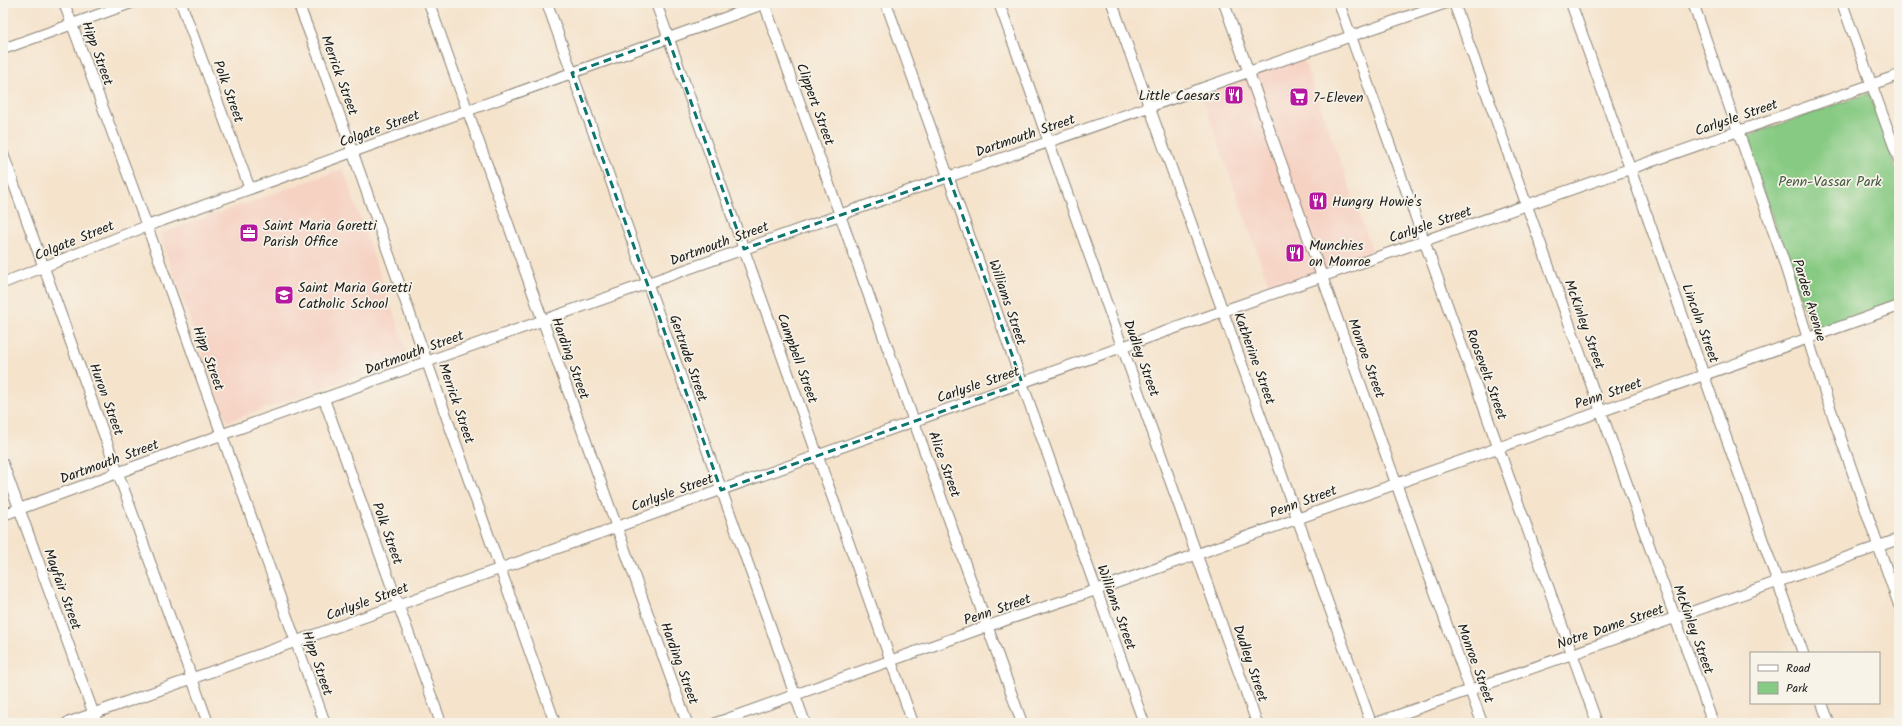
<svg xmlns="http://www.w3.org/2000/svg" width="1902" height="726" font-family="Kalam,sans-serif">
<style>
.built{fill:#f6d2c3}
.green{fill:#87ca83;stroke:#527350}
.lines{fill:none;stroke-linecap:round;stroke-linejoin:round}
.minor-casing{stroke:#888074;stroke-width:12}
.minor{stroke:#fff;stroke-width:10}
.marked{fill:none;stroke:#0f766e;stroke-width:3;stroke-dasharray:8 5;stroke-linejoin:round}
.labels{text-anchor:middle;stroke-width:3.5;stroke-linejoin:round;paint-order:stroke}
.street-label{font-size:14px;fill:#1c1c1c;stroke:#f7f3e8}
.poi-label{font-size:14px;fill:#1c1c1c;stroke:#f7f3e8;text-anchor:start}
.park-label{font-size:14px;fill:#415940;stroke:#f7f3e8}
</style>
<rect width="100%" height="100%" fill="#f7f3e8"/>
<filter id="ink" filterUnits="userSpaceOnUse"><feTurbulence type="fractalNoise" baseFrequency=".025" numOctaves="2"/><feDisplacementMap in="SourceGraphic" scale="8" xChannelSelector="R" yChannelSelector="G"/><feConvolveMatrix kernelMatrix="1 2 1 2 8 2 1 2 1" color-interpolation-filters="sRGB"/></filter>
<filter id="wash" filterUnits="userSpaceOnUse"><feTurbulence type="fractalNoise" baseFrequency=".012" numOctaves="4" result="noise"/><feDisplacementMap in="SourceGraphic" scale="16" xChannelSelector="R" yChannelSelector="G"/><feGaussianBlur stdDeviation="0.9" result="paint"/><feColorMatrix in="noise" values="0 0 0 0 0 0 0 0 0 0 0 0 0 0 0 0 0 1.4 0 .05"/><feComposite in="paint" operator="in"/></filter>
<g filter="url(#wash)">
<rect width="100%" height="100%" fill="#f5e3cc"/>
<path class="built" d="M1301,53L1375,258L1272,294L1199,88Z
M343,169L409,357L227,422L159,234Z"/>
<path class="green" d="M1869,93L1899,178V300L1812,331L1744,137Z"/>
</g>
<g filter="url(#ink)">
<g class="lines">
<g class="minor-casing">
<path id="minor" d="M64,3L147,226L325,723
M181,3L250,189
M298,3L321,63L555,723
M429,3L687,723
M547,3L805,723
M656,3L913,723
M764,3L1022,723
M886,3L1144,723
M999,3L1257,723
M1112,3L1371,723
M1224,3L1482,723
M1339,3L1597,723
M1454,3L1713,723
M1571,3L1803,653
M1693,3L1782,256L1826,396L1899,605
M1842,3L1899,160
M3,49L131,3
M3,154L208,723
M3,283L147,226L766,3
M324,399L441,723
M3,464L97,723
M3,515L229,432L848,212L1446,3
M1822,703L1829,723
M67,723L1223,311L1899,75
M716,723L988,626L1096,590L1899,306
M1376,723L1899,539"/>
</g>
<use href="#minor" class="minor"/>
</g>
</g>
<path class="marked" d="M668,38L744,249L949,177L1022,383L721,490L572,73Z"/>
<defs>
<g id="restaurant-square" transform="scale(1)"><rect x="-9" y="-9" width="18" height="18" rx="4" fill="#b5179e" stroke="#f7f3e8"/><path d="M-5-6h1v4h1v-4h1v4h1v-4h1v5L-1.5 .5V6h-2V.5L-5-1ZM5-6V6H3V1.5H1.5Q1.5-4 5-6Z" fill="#fff"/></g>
<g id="supermarket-square" transform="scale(1)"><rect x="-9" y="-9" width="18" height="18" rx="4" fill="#b5179e" stroke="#f7f3e8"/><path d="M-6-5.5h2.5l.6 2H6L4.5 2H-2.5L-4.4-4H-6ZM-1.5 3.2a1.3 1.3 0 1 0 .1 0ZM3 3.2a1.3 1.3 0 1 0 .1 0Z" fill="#fff"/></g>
<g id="office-square" transform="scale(1)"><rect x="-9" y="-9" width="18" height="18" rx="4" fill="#b5179e" stroke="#f7f3e8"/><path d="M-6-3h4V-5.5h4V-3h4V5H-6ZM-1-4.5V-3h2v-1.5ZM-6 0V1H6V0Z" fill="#fff"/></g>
<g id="school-square" transform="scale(1)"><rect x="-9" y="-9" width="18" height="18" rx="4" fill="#b5179e" stroke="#f7f3e8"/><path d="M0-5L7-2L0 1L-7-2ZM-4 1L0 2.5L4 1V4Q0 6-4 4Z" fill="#fff"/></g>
</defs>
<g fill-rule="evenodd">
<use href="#restaurant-square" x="1234" y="95"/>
<use href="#supermarket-square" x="1299" y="97"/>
<use href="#restaurant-square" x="1318" y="201"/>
<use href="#office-square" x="249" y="233"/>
<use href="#restaurant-square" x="1295" y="253"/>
<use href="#school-square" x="284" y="295"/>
</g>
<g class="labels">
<g class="street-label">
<text transform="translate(98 53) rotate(70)" y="5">Hipp Street</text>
<text transform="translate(340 75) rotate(70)" y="5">Merrick Street</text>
<text transform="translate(229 91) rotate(70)" y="5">Polk Street</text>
<text transform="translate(816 104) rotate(70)" y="5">Clippert Street</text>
<text transform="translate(1736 117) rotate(-19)" y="5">Carlysle Street</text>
<text transform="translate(379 128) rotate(-20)" y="5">Colgate Street</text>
<text transform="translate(1025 135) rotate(-19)" y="5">Dartmouth Street</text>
<text transform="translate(1430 224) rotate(-19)" y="5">Carlysle Street</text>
<text transform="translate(74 240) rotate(-22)" y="5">Colgate Street</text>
<text transform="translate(719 243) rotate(-20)" y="5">Dartmouth Street</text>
<text transform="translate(1810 300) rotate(73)" y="5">Pardee Avenue</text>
<text transform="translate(1008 302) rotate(71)" y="5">Williams Street</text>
<text transform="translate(1701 323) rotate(70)" y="5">Lincoln Street</text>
<text transform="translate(1585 324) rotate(70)" y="5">McKinley Street</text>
<text transform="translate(414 352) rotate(-20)" y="5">Dartmouth Street</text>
<text transform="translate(209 358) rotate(70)" y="5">Hipp Street</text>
<text transform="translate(571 358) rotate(70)" y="5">Harding Street</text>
<text transform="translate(689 358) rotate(71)" y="5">Gertrude Street</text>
<text transform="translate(798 358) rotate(70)" y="5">Campbell Street</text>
<text transform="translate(1142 358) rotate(70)" y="5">Dudley Street</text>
<text transform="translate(1255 358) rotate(70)" y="5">Katherine Street</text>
<text transform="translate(1367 358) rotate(70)" y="5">Monroe Street</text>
<text transform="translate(1487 374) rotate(70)" y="5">Roosevelt Street</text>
<text transform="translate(978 384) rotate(-19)" y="5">Carlysle Street</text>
<text transform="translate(1608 393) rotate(-19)" y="5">Penn Street</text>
<text transform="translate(107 399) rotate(70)" y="5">Huron Street</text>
<text transform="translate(457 403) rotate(71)" y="5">Merrick Street</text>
<text transform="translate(109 461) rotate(-20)" y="5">Dartmouth Street</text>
<text transform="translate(945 464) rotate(70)" y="5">Alice Street</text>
<text transform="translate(672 492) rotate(-20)" y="5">Carlysle Street</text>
<text transform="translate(1303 501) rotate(-20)" y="5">Penn Street</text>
<text transform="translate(388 533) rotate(70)" y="5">Polk Street</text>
<text transform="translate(63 589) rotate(70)" y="5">Mayfair Street</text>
<text transform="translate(367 601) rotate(-20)" y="5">Carlysle Street</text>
<text transform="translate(1117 607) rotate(70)" y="5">Williams Street</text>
<text transform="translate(997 609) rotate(-19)" y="5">Penn Street</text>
<text transform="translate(1610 626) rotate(-19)" y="5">Notre Dame Street</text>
<text transform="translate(1694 629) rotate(70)" y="5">McKinley Street</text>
<text transform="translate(318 663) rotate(71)" y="5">Hipp Street</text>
<text transform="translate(680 663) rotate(70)" y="5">Harding Street</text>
<text transform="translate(1251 663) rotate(71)" y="5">Dudley Street</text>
<text transform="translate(1476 663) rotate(70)" y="5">Monroe Street</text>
</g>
<g class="poi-label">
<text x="1220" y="100" text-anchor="end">Little Caesars</text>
<text x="1313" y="102">7-Eleven</text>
<text x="1332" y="206">Hungry Howie's</text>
<text x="263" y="230">Saint Maria Goretti<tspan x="263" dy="16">Parish Office</tspan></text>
<text x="1309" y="250">Munchies<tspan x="1309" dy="16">on Monroe</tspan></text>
<text x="298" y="292">Saint Maria Goretti<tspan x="298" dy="16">Catholic School</tspan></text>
</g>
<g class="park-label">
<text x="1830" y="186">Penn-Vassar Park</text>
</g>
</g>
<rect width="1902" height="726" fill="none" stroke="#f7f3e8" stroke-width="16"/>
<rect x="1750" y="652" width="130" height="52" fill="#f7f3e8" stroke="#9f9d96"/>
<rect x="1758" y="665" width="20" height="6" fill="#ffffff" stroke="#9f9d96"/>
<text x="1786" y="672" font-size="12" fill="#1c1c1c">Road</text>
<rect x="1758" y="682" width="20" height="12" fill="#87ca83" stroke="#9f9d96"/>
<text x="1786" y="692" font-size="12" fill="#1c1c1c">Park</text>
</svg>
